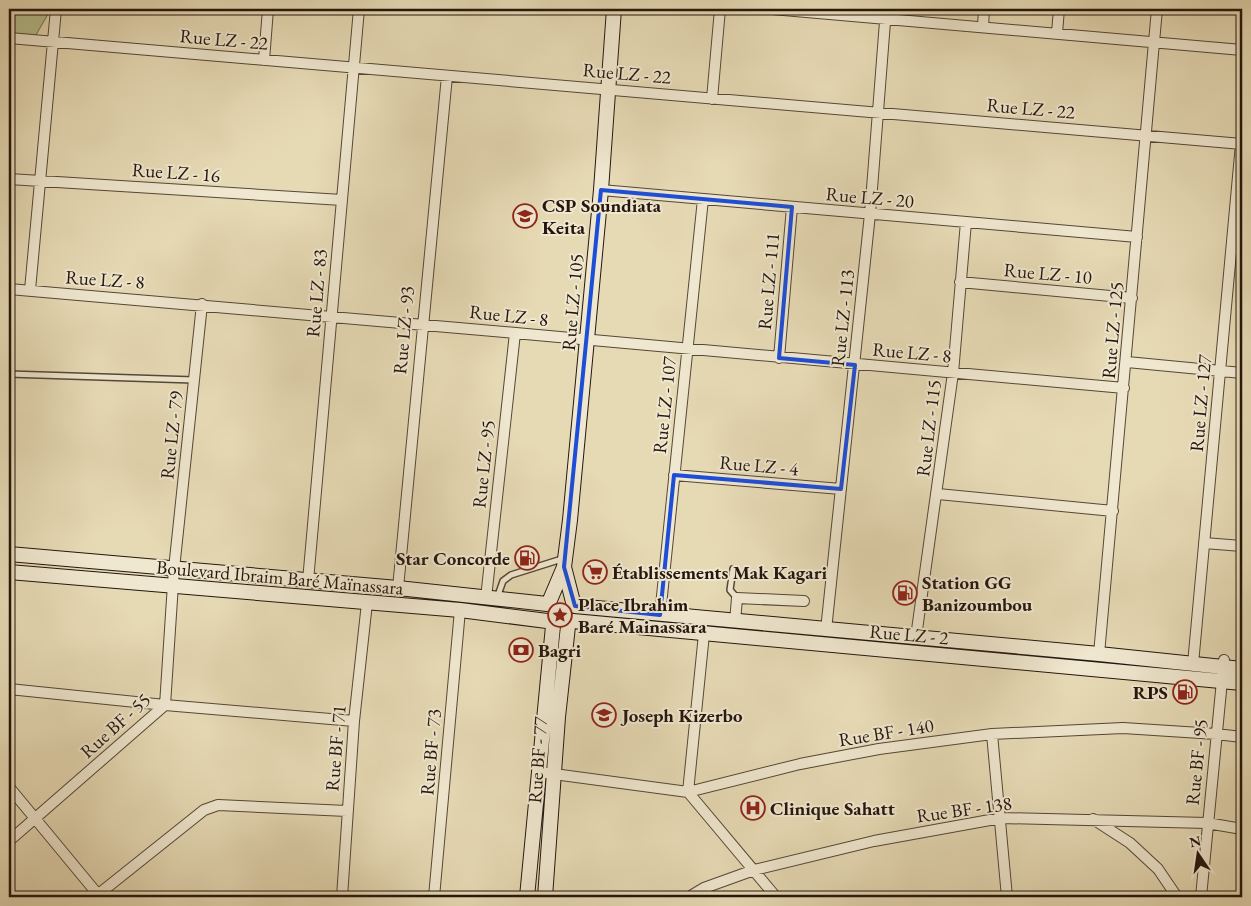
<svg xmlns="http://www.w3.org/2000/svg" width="1251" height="906" font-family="'EB Garamond',serif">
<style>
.green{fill:#b6bf8d;stroke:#6d6a4e}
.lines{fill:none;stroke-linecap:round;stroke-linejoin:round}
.lane-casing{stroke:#544738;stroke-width:8}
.street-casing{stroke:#544738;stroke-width:12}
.secondary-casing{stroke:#24160e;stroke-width:16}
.lane{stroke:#efe7cf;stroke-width:5}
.street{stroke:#efe7cf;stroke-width:10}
.secondary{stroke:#efe7cf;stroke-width:14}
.marked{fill:none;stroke:#1d4ed8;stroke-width:4;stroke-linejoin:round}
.labels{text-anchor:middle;stroke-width:4;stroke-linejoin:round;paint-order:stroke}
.street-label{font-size:19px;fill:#24160e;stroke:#efe7cf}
.poi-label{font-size:19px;font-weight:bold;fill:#24160e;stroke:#efe7cf;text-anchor:start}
</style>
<rect width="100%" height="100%" fill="#e6dab5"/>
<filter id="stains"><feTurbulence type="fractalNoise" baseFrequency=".004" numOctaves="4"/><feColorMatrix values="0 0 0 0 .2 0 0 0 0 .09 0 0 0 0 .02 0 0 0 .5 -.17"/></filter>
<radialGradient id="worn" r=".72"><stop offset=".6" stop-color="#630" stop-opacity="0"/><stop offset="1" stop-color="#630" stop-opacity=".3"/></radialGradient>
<path class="green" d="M9,9H51L33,40L9,38Z"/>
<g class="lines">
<g class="lane-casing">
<path id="lane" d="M9,374L194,380
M733,569L730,590L737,598
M497,598L503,581L511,575L565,558"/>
</g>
<g class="street-casing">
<path id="street" d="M772,9L1242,50
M983,27L984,9
M1057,33L1059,9
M9,38L1242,144
M264,60L268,9
M712,99L720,9
M9,179L342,200
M601,190L1137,237
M960,282L1132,298
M9,289C381,319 752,356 1124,388
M30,290L56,9
M779,358L792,207
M1127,362L1242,373
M674,475L841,489
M938,494L1113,511
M1204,543L1242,546
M308,581L359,9
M398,588L447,76
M486,598L515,333
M660,615L703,199
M735,622L737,598L804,601
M826,630L870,214L886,9
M704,634L688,792L776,897
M916,637L953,373L966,222
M1099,654L1157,9
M1193,664L1241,144
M9,689L165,705L354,721
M992,734L1007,897
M539,772L688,792L800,764L879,749L992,734L1123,728L1216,734L1242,737
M9,787L100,897
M1093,819L1130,843L1158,869L1177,897
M9,841L165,705L174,569L202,304
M95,897L204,810L218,805L347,811
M342,897L354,721L367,603
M434,897L460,610
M689,897L704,888L754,870L874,841L1001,818L1207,823L1242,829
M1201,897L1224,660"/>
</g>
<g class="secondary-casing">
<path id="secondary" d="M9,554L398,588L547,604
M564,567L573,602
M9,572L460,610L547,621
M550,600L564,567L570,520L601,190L614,9
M575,606L1099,654L1242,669
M573,621L1242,683
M527,897L553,626
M545,897L558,717L568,626"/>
</g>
<use href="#lane" class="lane"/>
<use href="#street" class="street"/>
<use href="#secondary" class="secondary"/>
</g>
<path class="marked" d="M601,190L792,207L779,358L855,365L841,489L674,475L660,615L575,606L564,567Z"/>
<defs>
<g id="school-ring" transform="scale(1.25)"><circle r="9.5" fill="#efe7cf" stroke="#8f2418" stroke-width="1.5"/><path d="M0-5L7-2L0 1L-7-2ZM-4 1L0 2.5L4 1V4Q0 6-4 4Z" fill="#8f2418"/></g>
<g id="fuel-ring" transform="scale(1.25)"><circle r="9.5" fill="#efe7cf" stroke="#8f2418" stroke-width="1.5"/><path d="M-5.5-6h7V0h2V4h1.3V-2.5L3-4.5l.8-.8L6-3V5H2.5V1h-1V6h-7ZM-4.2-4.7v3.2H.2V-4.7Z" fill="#8f2418"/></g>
<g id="supermarket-ring" transform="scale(1.25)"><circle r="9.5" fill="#efe7cf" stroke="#8f2418" stroke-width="1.5"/><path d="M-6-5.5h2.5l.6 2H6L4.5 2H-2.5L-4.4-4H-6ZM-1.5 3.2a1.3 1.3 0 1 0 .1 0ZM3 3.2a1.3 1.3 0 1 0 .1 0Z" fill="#8f2418"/></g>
<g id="sight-ring" transform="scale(1.25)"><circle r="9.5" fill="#efe7cf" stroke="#8f2418" stroke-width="1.5"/><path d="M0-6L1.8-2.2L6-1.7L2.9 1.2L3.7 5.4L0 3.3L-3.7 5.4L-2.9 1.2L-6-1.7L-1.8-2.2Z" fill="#8f2418"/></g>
<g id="bank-ring" transform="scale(1.25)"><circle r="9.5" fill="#efe7cf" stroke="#8f2418" stroke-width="1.5"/><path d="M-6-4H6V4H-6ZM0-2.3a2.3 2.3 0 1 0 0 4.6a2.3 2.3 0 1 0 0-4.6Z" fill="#8f2418"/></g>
<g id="hospital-ring" transform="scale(1.25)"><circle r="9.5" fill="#efe7cf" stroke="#8f2418" stroke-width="1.5"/><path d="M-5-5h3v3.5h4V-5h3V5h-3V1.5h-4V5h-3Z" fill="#8f2418"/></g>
</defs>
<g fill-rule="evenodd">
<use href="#school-ring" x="525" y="216"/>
<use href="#fuel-ring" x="527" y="558"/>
<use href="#supermarket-ring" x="595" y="572"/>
<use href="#fuel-ring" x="905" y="593"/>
<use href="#sight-ring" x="560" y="615"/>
<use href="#bank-ring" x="521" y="650"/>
<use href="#fuel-ring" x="1185" y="692"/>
<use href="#school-ring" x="604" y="715"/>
<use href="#hospital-ring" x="753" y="808"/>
</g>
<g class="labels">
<g class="street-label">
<text transform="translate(224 39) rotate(5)" y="7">Rue LZ - 22</text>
<text transform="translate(627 73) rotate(5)" y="7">Rue LZ - 22</text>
<text transform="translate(1031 108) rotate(5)" y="7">Rue LZ - 22</text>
<text transform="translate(176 172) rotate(4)" y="7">Rue LZ - 16</text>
<text transform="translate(870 197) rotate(5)" y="7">Rue LZ - 20</text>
<text transform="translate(1048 273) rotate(5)" y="7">Rue LZ - 10</text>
<text transform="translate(105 279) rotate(4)" y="7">Rue LZ - 8</text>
<text transform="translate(768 281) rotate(-85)" y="7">Rue LZ - 111</text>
<text transform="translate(316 293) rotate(-85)" y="7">Rue LZ - 83</text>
<text transform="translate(572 302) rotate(-85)" y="7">Rue LZ - 105</text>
<text transform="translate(509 315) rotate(6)" y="7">Rue LZ - 8</text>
<text transform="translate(842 318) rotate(-84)" y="7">Rue LZ - 113</text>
<text transform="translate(403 330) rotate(-85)" y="7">Rue LZ - 93</text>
<text transform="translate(1112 330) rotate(-85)" y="7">Rue LZ - 125</text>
<text transform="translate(912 352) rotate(5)" y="7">Rue LZ - 8</text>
<text transform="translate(1200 403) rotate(-85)" y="7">Rue LZ - 127</text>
<text transform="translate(664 405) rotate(-84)" y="7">Rue LZ - 107</text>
<text transform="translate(928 428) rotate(-83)" y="7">Rue LZ - 115</text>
<text transform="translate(171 435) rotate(-84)" y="7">Rue LZ - 79</text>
<text transform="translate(483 464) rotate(-84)" y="7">Rue LZ - 95</text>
<text transform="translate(759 465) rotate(5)" y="7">Rue LZ - 4</text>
<text transform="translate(280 577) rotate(5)" y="7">Boulevard Ibraim Baré Maïnassara</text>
<text transform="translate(909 634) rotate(5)" y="7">Rue LZ - 2</text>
<text transform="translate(115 725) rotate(-42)" y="7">Rue BF - 55</text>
<text transform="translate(886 732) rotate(-9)" y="7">Rue BF - 140</text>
<text transform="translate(335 748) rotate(-85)" y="7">Rue BF - 71</text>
<text transform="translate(430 752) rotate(-85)" y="7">Rue BF - 73</text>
<text transform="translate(537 760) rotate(-86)" y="7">Rue BF - 77</text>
<text transform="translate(1196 762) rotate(-84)" y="7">Rue BF - 95</text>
<text transform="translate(964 809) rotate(-8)" y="7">Rue BF - 138</text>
</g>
<g class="poi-label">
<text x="542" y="212">CSP Soundiata<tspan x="542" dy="22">Keita</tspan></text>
<text x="510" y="565" text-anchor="end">Star Concorde</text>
<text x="612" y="579">Établissements Mak Kagari</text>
<text x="922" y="589">Station GG<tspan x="922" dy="22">Banizoumbou</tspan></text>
<text x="578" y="611">Place Ibrahim<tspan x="578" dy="22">Baré Mainassara</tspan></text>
<text x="538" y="657">Bagri</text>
<text x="1168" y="699" text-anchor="end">RPS</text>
<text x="622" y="722">Joseph Kizerbo</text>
<text x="770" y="815">Clinique Sahatt</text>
</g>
</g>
<rect width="1251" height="906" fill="none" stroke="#e6dab5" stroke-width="30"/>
<rect x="10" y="10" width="1231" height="886" fill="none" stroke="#24160e" stroke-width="2.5"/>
<rect x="15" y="15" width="1221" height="876" fill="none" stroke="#24160e"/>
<g transform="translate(1198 854) rotate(347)" stroke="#efe7cf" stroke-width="4" paint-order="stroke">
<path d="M0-4L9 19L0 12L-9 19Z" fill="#24160e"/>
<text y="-8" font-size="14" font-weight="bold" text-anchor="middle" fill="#24160e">N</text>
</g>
<rect width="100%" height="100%" filter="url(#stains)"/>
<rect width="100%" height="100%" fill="url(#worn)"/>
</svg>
